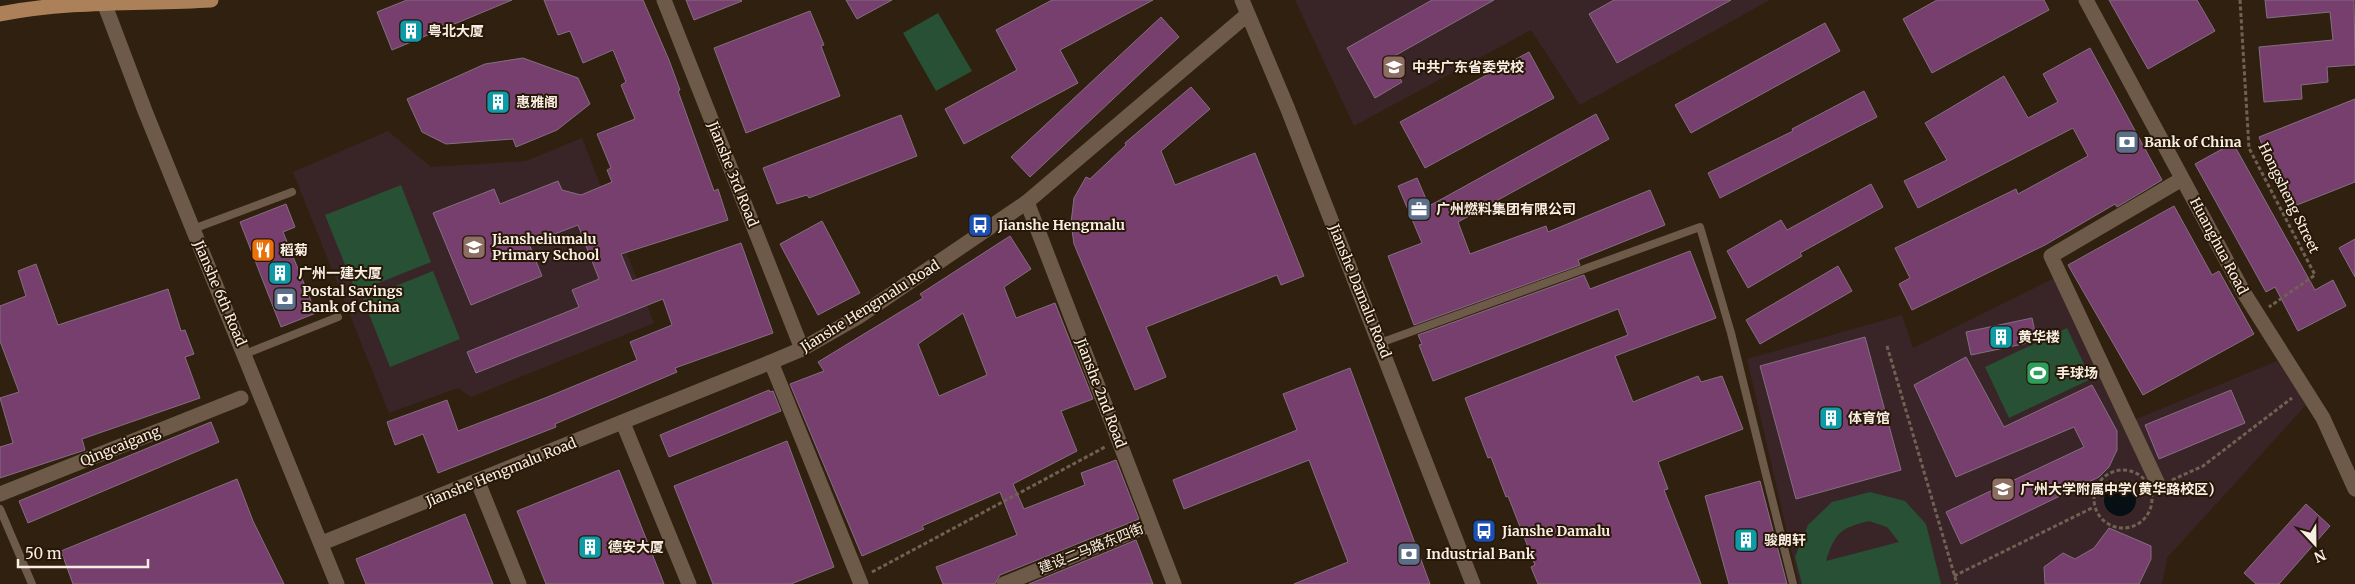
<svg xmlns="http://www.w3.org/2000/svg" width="2355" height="584" font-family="Merriweather,'Noto Sans SC',serif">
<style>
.education{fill:#392527}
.green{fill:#275034;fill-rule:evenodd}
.water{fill:#050f14}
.building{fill:#773f6e;stroke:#846f80;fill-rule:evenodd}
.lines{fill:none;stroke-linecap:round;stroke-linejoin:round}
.path{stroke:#706253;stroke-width:3;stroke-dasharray:4 2.5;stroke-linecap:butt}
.service{stroke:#6d5a48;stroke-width:8}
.minor{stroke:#6d5a48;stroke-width:15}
.tertiary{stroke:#6d5a48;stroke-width:15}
.primary{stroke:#ac8058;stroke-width:15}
.labels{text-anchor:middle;stroke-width:4;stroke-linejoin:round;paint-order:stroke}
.poi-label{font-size:14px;font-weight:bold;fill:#f9eee3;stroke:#261707;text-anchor:start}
.street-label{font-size:14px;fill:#f9eee3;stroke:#261707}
</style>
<rect width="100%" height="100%" fill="#302010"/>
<path class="education" d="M1295,0H1770L1580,105L1531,30L1354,126Z
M388,131L431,167L526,161L582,138L654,323L471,397L458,388L389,413L293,172Z
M2067,272L2134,420L2277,361L2307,404L2167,558L2162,584H1799L1747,359L1902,315L1913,348Z"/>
<path class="green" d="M938,13L972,71L936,91L903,33Z
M401,185L431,262L356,292L325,215Z
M433,271L460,339L390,367L363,299Z
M2067,328L2091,379L2009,418L1985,367Z
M1870,492L1905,501L1926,524L1941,584H1802L1795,557L1808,525L1832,502ZM1869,521L1887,527L1899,542L1826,561C1835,532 1841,528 1869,521Z"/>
<path class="water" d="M2104 500a16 16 0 1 1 32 0a16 16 0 1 1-32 0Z"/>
<path class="building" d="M407,0H512L392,50L377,12Z
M544,0H643L669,60L680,90L678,91L714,191L718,189L728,220L621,254L632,281L741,243L773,333L675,368L677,372L555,424L556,427L438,473L423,434L395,445L387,422L447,400L458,431L545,398L637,360L630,342L672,325L663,299L476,373L467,352L579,307L572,290L599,279L578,225L529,244L542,276L471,305L433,213L494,189L500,204L558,181L562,190L581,195L612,182L607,170L611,168L597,134L635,119L621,85L626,82L613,50L583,63L570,31L558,35Z
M686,0H741L742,1L694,20Z
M846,0H892L857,19Z
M1052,0H1153L1060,50L1078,83L964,144L945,109L1017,70L996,30Z
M1432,0H1494L1389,59L1402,82L1375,98L1347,48Z
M1614,0H1731L1617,63L1589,14Z
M1937,0H2044L2049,10L1932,73L1903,19Z
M2109,0H2197L2215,31L2148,69Z
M2265,0H2354L2355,65L2327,67L2328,82L2301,85L2302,99L2264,102L2259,47L2333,40L2330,12L2267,18Z
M810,11L824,45L821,46L840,96L746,133L714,48Z
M1161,17L1179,37L1030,177L1011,157Z
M1825,23L1840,51L1691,133L1675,105Z
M2090,48L2162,180L2117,207L2115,204L2045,245L1912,310L1899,284L1910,278L1895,248L2016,189L2018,194L2088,156L2073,128L1918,208L1904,181L1947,160L1925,123L2004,76L2028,118L2058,102L2043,74Z
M1529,52L1554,98L1425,168L1400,122Z
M523,58L578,78L590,104L557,130L516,147L513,139L446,144L422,132L407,99L485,64Z
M1191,87L1210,109L1161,151L1175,185L1255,153L1304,276L1281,285L1277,275L1146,327L1166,377L1135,390L1074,244L1071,223L1074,198L1086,177L1090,179L1126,145L1125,143Z
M1864,91L1877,117L1720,198L1708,173L1793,131L1792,129Z
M2355,99V182L2287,209L2259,137Z
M1596,114L1609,139L1458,222L1470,254L1546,226L1548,232L1650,190L1665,225L1578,260L1580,265L1414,325L1388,256L1422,243L1398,186L1417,178L1429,206Z
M901,115L917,156L809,198L807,195L777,204L763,168Z
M2233,143L2315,290L2333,280L2346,306L2298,331L2275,287L2266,292L2195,164Z
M1871,184L1883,207L1800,253L1802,256L1748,288L1727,251L1781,220L1787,230Z
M286,204L295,227L283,232L316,313L281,327L240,222Z
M2174,206L2212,275L2219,271L2254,334L2143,395L2068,265Z
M822,221L860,293L818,315L780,244Z
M1010,236L1031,269L1004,287L1016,318L1055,303L1093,399L1061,411L1077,451L1013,484L1024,509L1085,485L1081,473L1116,460L1139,519L1000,575L995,584H943L936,567L1017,535L1000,492L922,526L924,529L862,556L790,384L824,371L818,362L923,298L920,294ZM963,313L987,375L939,396L918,344Z
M2355,239V277L2339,248Z
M1690,251L1716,318L1615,356L1633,402L1698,376L1701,382L1722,376L1743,429L1658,462L1668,489L1664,490L1701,584H1538L1531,567L1535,565L1508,496L1506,497L1491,457L1488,458L1465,398L1628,335L1618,309L1433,381L1419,345L1422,344L1418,335L1584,275L1590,289Z
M36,264L58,325L168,289L181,331L185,330L194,354L185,357L200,398L82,439L85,450L0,478V447L13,443L0,398L19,392L0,341V306L26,296L18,271Z
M1838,266L1852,291L1760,344L1746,320Z
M2032,318L2037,341L1971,355L1966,332Z
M1865,337L1901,470L1796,499L1760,366Z
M1966,357L2004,427L2092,385L2117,431V450L2109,467L2099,477L1961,544L1946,512L2084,447L2074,427L1956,477L1914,385Z
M1350,368L1430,584H1294L1348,562L1309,460L1184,509L1173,480L1297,430L1283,394Z
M769,390L770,392L773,391L781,411L669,457L660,435Z
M2231,390L2245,423L2159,459L2145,425Z
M211,422L219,442L28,523L19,501Z
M787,441L834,567L791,584H713L674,486Z
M619,470L664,584H546L517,511Z
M237,479L253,521L284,584H73L61,551Z
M1760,481L1787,584H1729L1705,496Z
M2306,504L2330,526L2279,584H2256L2244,573Z
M465,514L493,584H366L356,559Z
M2109,528L2151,546V559L2139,584H2045L2044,567L2063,553L2075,559L2094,548Z
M1136,540L1153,584H1029Z"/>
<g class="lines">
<path class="path" d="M2240,0L2249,148L2315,275L2269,307
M1887,346L1957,584
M2094 499a29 29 0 1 1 58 0a29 29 0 1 1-58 0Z
M2172,480L2203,466L2292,398
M872,572L1105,447
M1954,576L2094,507"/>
<path class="service" d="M193,229L292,192
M1380,343L1700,227L1731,333L1793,584
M245,354L338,317
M0,509L32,584"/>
<path class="minor" d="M664,0L802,349
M1027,202L1174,584
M771,362L861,584
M623,423L689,584
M478,482L519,584
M2159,486L2051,256L2182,179
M0,494L241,398
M1004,584L1151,524"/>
<path class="tertiary" d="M103,0L145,111L337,584
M1242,0L1287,107L1473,584
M2086,0L2244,293L2323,418L2355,489
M322,543L771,362L802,349L858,317L1027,202L1248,14"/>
<path class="primary" d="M0,14C70,0 140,4 211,0"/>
</g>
<defs>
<g id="building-square" transform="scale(1.25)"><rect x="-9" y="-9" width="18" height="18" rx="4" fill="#0f9aa8" stroke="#261707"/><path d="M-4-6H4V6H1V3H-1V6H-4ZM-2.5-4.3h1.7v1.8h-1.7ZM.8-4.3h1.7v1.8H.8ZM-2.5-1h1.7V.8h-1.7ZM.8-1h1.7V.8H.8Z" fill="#fff"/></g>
<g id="university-square" transform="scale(1.25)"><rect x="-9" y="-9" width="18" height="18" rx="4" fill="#8d6e63" stroke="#261707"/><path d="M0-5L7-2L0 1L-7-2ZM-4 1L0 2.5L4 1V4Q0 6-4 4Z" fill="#fff"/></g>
<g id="bank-square" transform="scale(1.25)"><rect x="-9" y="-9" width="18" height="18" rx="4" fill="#5c6f8a" stroke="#261707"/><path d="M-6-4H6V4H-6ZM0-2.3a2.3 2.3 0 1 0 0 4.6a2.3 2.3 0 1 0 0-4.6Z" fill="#fff"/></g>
<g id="office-square" transform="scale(1.25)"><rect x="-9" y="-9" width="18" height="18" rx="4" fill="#5c6f8a" stroke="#261707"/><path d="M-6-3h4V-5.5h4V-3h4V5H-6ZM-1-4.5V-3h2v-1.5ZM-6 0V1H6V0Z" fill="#fff"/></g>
<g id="bus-square" transform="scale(1.25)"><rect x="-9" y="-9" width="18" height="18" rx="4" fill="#1a4fb4" stroke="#261707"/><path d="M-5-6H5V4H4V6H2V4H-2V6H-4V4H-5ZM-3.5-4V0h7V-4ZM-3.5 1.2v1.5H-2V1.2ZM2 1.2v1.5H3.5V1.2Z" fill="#fff"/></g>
<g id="school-square" transform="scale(1.25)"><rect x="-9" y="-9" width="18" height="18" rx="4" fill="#8d6e63" stroke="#261707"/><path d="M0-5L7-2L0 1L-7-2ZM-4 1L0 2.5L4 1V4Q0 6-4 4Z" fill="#fff"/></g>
<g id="restaurant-square" transform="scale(1.25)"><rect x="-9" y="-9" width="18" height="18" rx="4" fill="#e8710a" stroke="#261707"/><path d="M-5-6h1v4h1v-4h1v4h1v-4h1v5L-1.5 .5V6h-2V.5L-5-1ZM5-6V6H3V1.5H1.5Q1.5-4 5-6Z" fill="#fff"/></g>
<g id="stadium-square" transform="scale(1.25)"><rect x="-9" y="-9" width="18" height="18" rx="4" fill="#2e9e5b" stroke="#261707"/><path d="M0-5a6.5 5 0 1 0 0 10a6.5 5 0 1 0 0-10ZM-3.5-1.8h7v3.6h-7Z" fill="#fff"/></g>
</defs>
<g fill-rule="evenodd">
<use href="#building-square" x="411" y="31"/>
<use href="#university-square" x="1394" y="67"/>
<use href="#building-square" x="498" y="102"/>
<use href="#bank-square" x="2127" y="142"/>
<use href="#office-square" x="1419" y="209"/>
<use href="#bus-square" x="980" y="225"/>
<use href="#school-square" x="474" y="247"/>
<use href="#restaurant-square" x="263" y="250"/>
<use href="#building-square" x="280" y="273"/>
<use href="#bank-square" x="285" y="299"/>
<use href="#building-square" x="2001" y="337"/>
<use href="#stadium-square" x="2038" y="373"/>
<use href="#building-square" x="1831" y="418"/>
<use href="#school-square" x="2003" y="489"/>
<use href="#bus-square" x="1484" y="531"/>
<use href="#building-square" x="1746" y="540"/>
<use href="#building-square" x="590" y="547"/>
<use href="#bank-square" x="1409" y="554"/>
</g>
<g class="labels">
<g class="poi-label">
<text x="428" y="36">粤北大厦</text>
<text x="1412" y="72">中共广东省委党校</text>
<text x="516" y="107">惠雅阁</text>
<text x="2144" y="147">Bank of China</text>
<text x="1436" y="214">广州燃料集团有限公司</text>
<text x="998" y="230">Jianshe Hengmalu</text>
<text x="492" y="244">Jiansheliumalu<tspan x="492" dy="16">Primary School</tspan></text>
<text x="280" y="255">稻菊</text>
<text x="298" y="278">广州一建大厦</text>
<text x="302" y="296">Postal Savings<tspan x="302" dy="16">Bank of China</tspan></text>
<text x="2018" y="342">黄华楼</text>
<text x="2056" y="378">手球场</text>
<text x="1848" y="423">体育馆</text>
<text x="2020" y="494">广州大学附属中学(黄华路校区)</text>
<text x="1502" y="536">Jianshe Damalu</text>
<text x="1764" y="545">骏朗轩</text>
<text x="608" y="552">德安大厦</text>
<text x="1426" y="559">Industrial Bank</text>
</g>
<g class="street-label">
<text transform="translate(733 174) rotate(68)" y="5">Jianshe 3rd Road</text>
<text transform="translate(2289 198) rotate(64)" y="5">Hongsheng Street</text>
<text transform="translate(2219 246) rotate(62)" y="5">Huanghua Road</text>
<text transform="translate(1360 291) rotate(68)" y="5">Jianshe Damalu Road</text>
<text transform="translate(220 293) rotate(67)" y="5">Jianshe 6th Road</text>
<text transform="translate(870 306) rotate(-32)" y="5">Jianshe Hengmalu Road</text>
<text transform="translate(1101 393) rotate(69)" y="5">Jianshe 2nd Road</text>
<text transform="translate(120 446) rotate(-22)" y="5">Qingcaigang</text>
<text transform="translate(501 472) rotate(-22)" y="5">Jianshe Hengmalu Road</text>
<text transform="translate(1091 548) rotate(-22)" y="5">建设二马路东四街</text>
</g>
</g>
<g transform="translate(2315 544) rotate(158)" stroke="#261707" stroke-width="4" paint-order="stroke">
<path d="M0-4L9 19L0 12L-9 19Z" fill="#f9eee3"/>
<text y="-8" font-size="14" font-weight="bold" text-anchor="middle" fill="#f9eee3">N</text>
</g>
<path d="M18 559v8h130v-8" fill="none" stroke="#f9eee3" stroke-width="2.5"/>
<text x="25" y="559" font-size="15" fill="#f9eee3" stroke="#261707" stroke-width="4" paint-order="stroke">50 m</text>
</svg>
